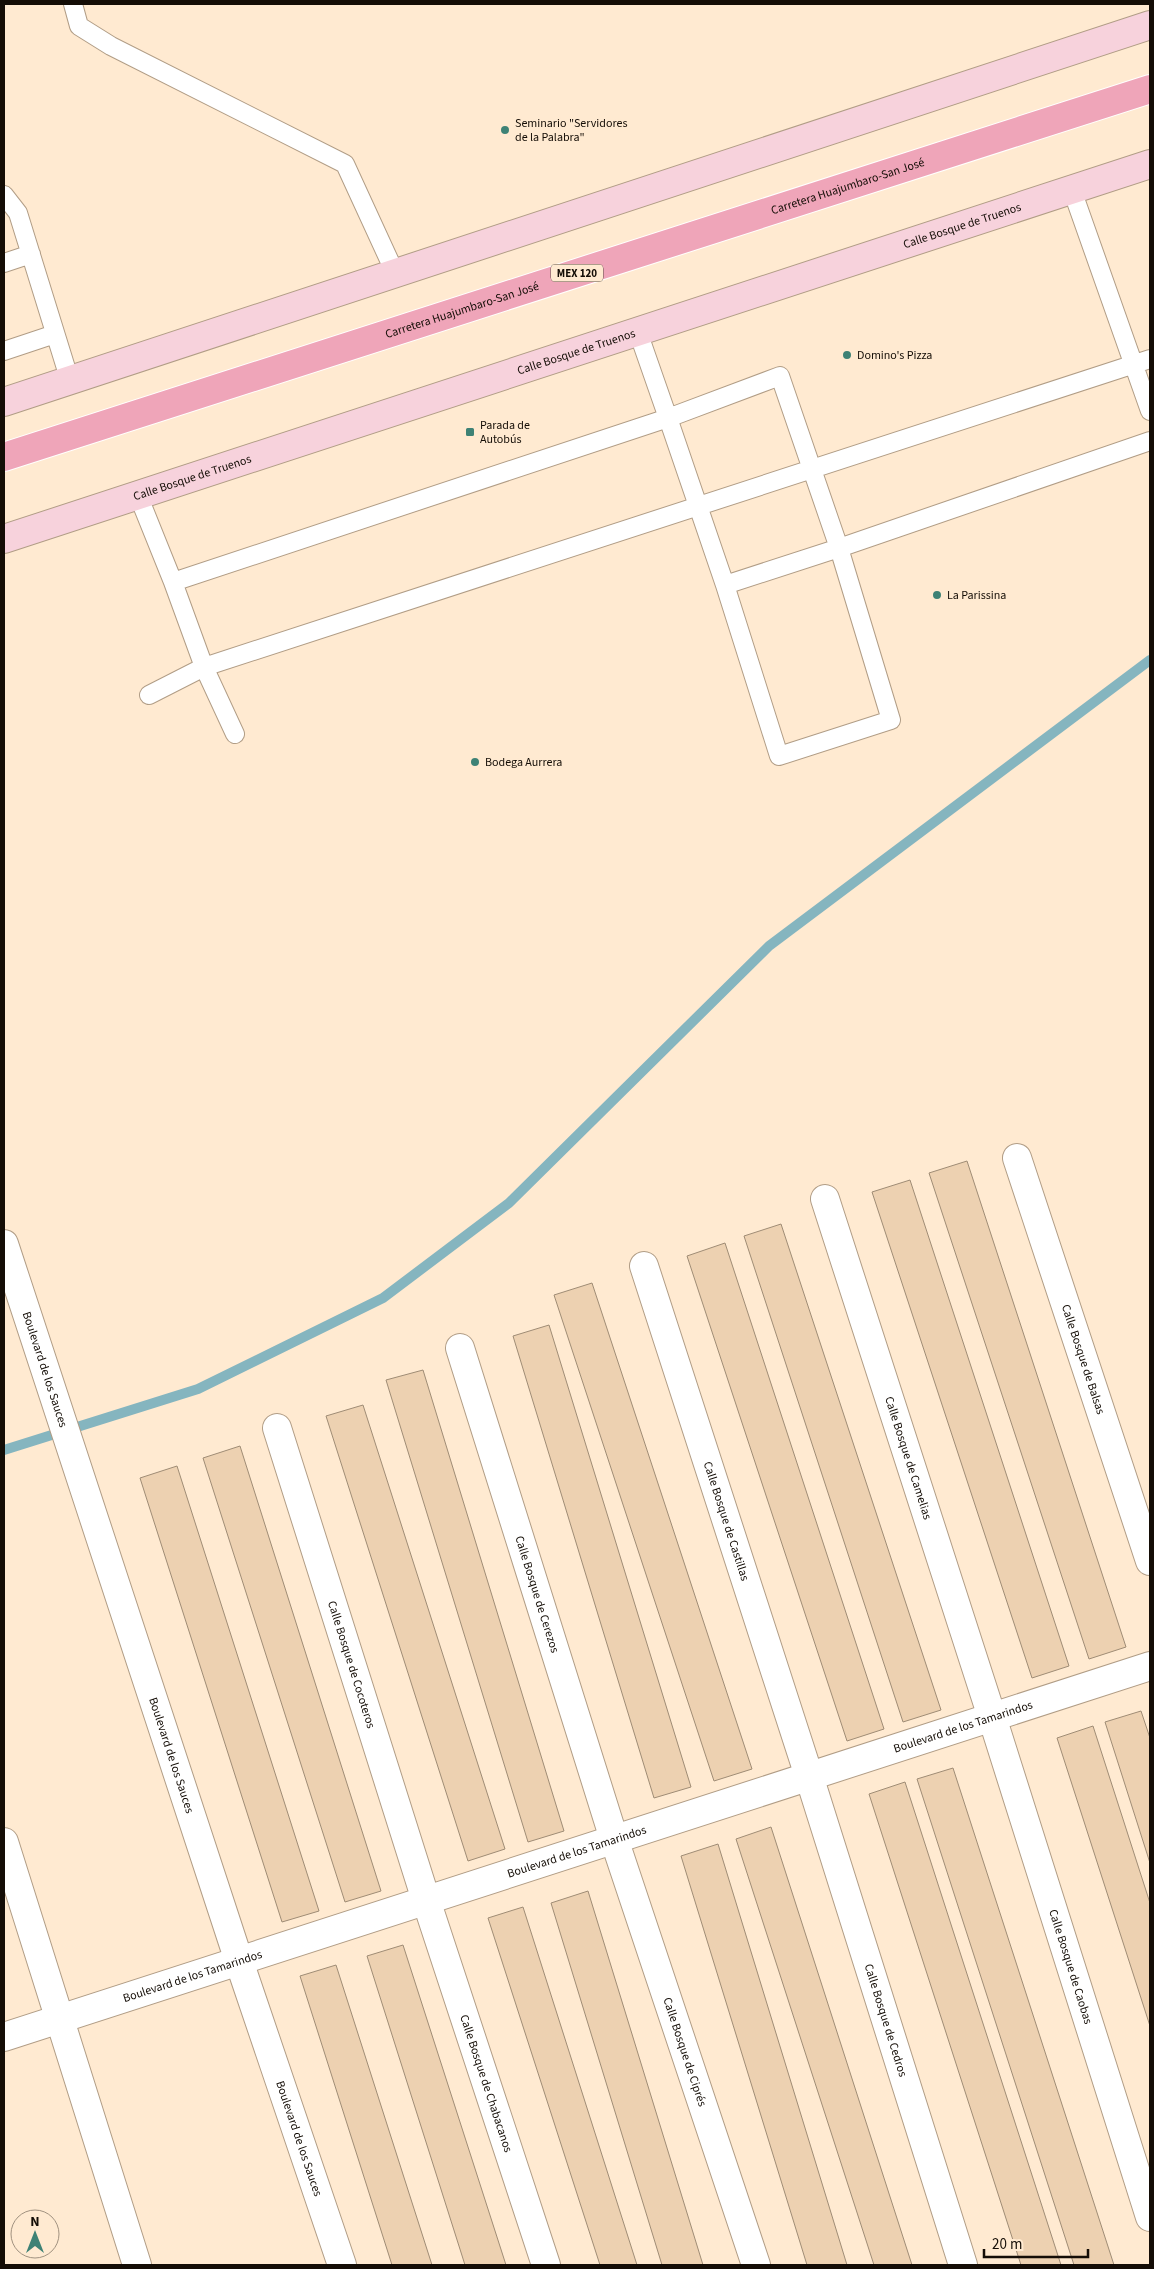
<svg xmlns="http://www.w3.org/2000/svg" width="1154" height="2269" font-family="'Source Sans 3',sans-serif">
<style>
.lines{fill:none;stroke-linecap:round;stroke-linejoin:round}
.stream{stroke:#85b5bf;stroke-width:10}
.building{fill:#edd1b1;stroke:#9f8c75}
.lane-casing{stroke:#b19d86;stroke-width:20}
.street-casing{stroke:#b19d86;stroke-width:30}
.secondary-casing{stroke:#b19d86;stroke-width:30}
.primary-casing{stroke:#fff;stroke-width:30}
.lane{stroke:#fff;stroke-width:18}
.street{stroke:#fff;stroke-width:28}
.secondary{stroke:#f7d2dc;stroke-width:28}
.primary{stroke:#efa5b9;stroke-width:28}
.poi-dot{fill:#3e8275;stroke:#ffead1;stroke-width:2}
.labels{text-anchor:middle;stroke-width:4;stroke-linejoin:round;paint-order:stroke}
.shield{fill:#ffead1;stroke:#5a4f43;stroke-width:1}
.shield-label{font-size:11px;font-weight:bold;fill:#140d06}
.poi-label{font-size:12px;fill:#140d06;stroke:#ffead1;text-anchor:start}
.street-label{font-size:12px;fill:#140d06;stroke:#ffead1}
</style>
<rect width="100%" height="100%" fill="#ffead1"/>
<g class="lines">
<path class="stream" d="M4,1450L198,1389L383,1298L509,1203L769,946L1150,660"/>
</g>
<path class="building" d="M967,1161L1126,1647L1089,1659L929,1173Z
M910,1180L1069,1666L1032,1678L872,1192Z
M781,1224L941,1710L903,1722L744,1236Z
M725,1243L884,1729L847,1741L687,1256Z
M592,1283L752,1769L714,1781L554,1295Z
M549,1325L691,1787L654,1798L513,1336Z
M423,1370L564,1831L528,1842L386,1380Z
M363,1405L505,1849L468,1861L326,1416Z
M240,1446L381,1891L345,1902L203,1458Z
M177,1466L319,1911L282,1922L140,1478Z
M1141,1711L1150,1738V1863L1105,1722Z
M1093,1726L1150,1903V2026L1057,1738Z
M953,1768L1114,2265H1074L917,1779Z
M905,1782L1061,2265H1021L869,1794Z
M771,1827L912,2265H874L736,1839Z
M718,1844L847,2265H807L681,1856Z
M588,1891L703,2265H662L551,1903Z
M523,1907L637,2265H600L488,1918Z
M403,1945L506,2265H465L367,1956Z
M336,1965L432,2265H392L300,1976Z"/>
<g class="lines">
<g class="lane-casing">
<path id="lane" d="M73,4L79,26L111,46L345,164L396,275
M1072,190L1150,411
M4,195L18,213L70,381
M4,263L31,254
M4,351L55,334
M780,376L839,548L891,720L779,756L725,585L668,418Z
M138,495L173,582L204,667L235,734
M173,582L668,418L638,332
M725,585L839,548L1150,441
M149,695L204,667L1150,359"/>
</g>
<g class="street-casing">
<g id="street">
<path id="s1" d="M1017,1158L1150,1561"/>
<path id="s2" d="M825,1199L992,1717L1150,2217"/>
<path id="s3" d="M4,1244L239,1961L342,2265"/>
<path id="s4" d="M644,1266L809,1776L963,2265"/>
<path id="s5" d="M460,1348L614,1839L756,2265"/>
<path id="s6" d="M277,1428L426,1900L546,2265"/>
<path d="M4,1842L137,2265"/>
<path id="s7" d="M4,2037L1150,1666"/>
</g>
</g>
<g class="secondary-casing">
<g id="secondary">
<path d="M4,402L1150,25"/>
<path id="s8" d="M4,539L1150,164"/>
</g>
</g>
<g class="primary-casing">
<g id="primary">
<path id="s9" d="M4,457L1150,89"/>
</g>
</g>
<use href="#lane" class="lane"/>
<use href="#street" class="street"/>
<use href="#secondary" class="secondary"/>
<use href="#primary" class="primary"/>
</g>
<g class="poi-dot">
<circle cx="505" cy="130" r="5"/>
<circle cx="847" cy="355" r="5"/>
<rect x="465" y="427" width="10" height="10" rx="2.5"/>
<circle cx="937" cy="595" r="5"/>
<circle cx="475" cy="762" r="5"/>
</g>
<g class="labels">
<rect class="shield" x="551" y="264.5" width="52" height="17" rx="4"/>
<g class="shield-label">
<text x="577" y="277">MEX 120</text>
</g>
<g class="poi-label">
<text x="515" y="127">Seminario "Servidores<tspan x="515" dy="14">de la Palabra"</tspan></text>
<text x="857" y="359">Domino's Pizza</text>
<text x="480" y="429">Parada de<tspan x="480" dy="14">Autobús</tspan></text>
<text x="947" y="599">La Parissina</text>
<text x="485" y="766">Bodega Aurrera</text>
</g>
<g class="street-label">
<text dy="4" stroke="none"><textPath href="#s9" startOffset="886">Carretera Huajumbaro-San José</textPath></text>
<text dy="4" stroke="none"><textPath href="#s8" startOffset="1008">Calle Bosque de Truenos</textPath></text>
<text dy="4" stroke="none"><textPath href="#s9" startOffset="481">Carretera Huajumbaro-San José</textPath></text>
<text dy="4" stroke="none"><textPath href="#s8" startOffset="602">Calle Bosque de Truenos</textPath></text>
<text dy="4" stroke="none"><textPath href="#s8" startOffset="198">Calle Bosque de Truenos</textPath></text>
<text dy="4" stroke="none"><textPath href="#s1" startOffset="212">Calle Bosque de Balsas</textPath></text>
<text dy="4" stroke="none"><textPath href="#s3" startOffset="132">Boulevard de los Sauces</textPath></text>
<text dy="4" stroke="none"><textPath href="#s2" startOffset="272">Calle Bosque de Camelias</textPath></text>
<text dy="4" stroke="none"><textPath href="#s4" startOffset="268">Calle Bosque de Castillas</textPath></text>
<text dy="4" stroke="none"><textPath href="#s5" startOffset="258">Calle Bosque de Cerezos</textPath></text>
<text dy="4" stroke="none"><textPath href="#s6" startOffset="248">Calle Bosque de Cocoteros</textPath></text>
<text dy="4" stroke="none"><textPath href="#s7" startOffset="1008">Boulevard de los Tamarindos</textPath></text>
<text dy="4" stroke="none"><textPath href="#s3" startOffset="538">Boulevard de los Sauces</textPath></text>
<text dy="4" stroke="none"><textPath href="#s7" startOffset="602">Boulevard de los Tamarindos</textPath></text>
<text dy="4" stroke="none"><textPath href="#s2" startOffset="806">Calle Bosque de Caobas</textPath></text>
<text dy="4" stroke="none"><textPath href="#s7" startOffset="198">Boulevard de los Tamarindos</textPath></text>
<text dy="4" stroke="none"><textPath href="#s4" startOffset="792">Calle Bosque de Cedros</textPath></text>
<text dy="4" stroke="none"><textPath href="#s5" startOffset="739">Calle Bosque de Ciprés</textPath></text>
<text dy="4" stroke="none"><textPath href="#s6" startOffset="688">Calle Bosque de Chabacanos</textPath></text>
<text dy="4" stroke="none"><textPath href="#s3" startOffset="942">Boulevard de los Sauces</textPath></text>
</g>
</g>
<rect width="1154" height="2269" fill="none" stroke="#140d06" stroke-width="10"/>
<g transform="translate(35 2234)"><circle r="24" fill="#ffead1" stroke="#a19280"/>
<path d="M0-4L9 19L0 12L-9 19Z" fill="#3e8275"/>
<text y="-8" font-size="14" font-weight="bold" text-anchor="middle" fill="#140d06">N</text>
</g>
<path d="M984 2249v8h104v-8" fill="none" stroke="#140d06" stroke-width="2.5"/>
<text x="992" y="2249" font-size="15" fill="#140d06" stroke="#ffead1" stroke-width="4" paint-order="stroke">20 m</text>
</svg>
